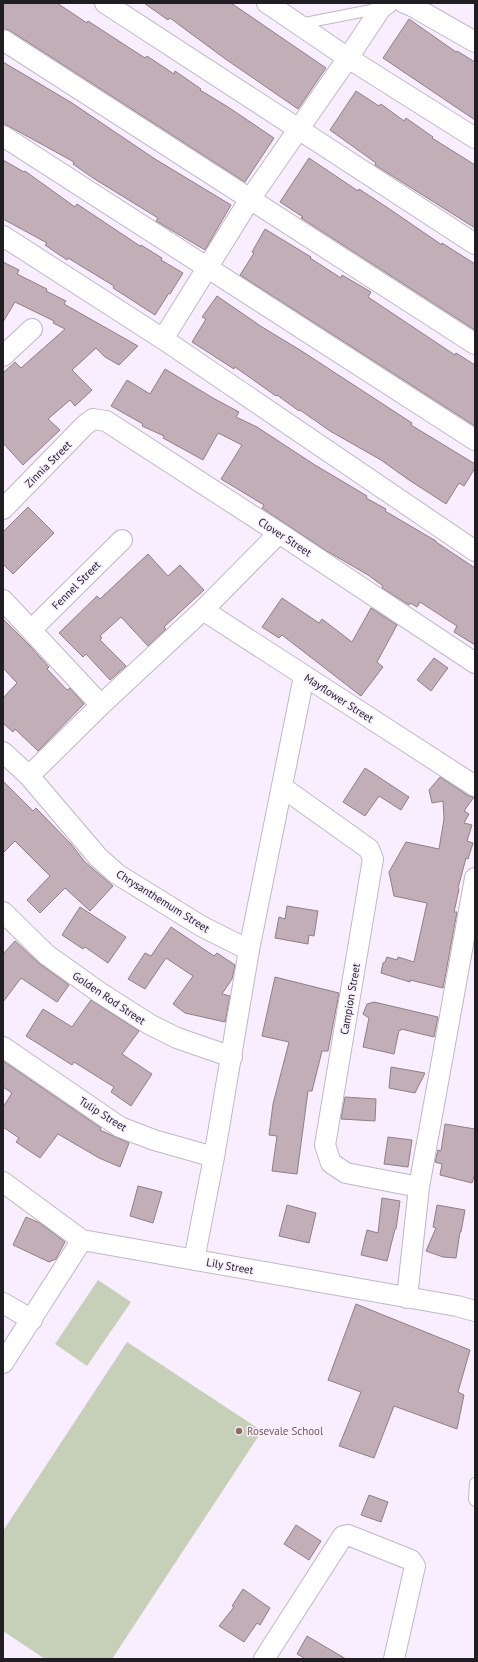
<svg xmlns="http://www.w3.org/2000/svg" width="478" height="1662" font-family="'PT Sans',sans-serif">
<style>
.green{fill:#c6d0b8}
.building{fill:#c1aeb6;stroke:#907f86}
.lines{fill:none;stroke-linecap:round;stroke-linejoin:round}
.lane-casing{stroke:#c0b7c7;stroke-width:12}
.street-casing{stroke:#c0b7c7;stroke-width:22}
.lane{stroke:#fff;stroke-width:10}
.street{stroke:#fff;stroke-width:20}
.education-dot{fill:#8d6e63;stroke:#f8eeff;stroke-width:1.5}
.labels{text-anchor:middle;stroke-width:3;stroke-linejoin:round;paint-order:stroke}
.street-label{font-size:11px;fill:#201d23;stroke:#f8eeff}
.education-label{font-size:11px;fill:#785e54;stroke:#f8eeff;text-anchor:start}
</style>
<rect width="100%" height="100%" fill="#f8eeff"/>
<path class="green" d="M98,1280L131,1302L87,1366L55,1344Z
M127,1342L262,1431L112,1659H45L3,1631V1531Z"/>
<path class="building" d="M3,3H57L87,23L88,21L145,58L147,56L174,74L175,71L201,89L200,90L228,107L274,138L245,182L9,30L3,29Z
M144,3H231L326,68L298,109L224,58L170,18L168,20Z
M409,19L456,52L457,51L475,62V120L383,58Z
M3,62L72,103L155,159L231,205L205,250L156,221L158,218L93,178L73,164L74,162L3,123Z
M356,91L379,106L381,104L404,121L406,118L433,137L432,138L475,165V228L375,165L376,163L330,130Z
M309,158L358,191L359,189L388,208L442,245V243L475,264V330L301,218L303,217L280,202Z
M3,160L24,172L25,171L75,207L77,204L140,246L141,245L162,258L161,260L183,273L170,294L169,293L155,315L113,288L114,286L68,258L67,260L45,245L47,243L3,219Z
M265,229L311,257L310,258L341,278L342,275L371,292L368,297L455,355L456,353L475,365V426L240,275L254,253L252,252Z
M3,262L19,270L17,274L47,289L46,291L66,301L64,304L138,346L119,365L105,357L96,348L72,370L92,390L75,406L70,400L48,419L60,430L23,465L3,443V373L15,362L21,368L65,329L53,323L54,321L15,302L3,322Z
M217,296L262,327L300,350L412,423L411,425L475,464V468L464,486L459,483L446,504L409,480L381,460L330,431L300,410L299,411L277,395L276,396L235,367L234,369L192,342L206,319L202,317Z
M165,369L213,398L239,412L236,417L257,427L315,465L352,487L367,496L366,498L386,509L385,511L436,541V542L475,568V645L454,632L457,626L420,602L417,607L410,603L409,605L382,588L383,586L368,575L325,550L262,508L264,505L221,479L242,445L218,433L203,460L163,438L164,436L142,426L143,424L111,406L127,380L150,394Z
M28,507L54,533L13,574L3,564V532Z
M148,554L168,576L180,565L204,590L164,627L166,629L148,646L121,617L100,636L102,638L100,640L126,666L110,680L86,654L83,657L59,633L97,596L100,599Z
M282,598L319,623L322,619L352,642L371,608L397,625L377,662L383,667L361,696L282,635L279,638L262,627Z
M3,619L29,645L49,667L47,669L67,690L70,688L84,704L38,751L15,729L13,732L3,723V698L17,683L3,668Z
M434,658L448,668L431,691L417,680Z
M365,768L409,797L401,810L379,796L365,816L343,802Z
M440,777L469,796L474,797L464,811L469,814L464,823L472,825L467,841L473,843L468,859L466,858L458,888L459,889L454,912H457L443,988L410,980V982L381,973L383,963L385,962L387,957L397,960L398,957L414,962L427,903L394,896L389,872L406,842L439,849L444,819L443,801L432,803L429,790Z
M3,781L33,811L36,808L71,844L85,862L113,886L90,911L65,888L40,913L27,900L50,876L15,841L3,853Z
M287,906L318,911L314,936L309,935L308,944L275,938L279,917L285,919Z
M80,907L126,937L108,963L85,947L83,949L62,935Z
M171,927L214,956L217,953L235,965L232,979L222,994L230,996L225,1022L185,1013L173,1004L193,976L166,958L145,989L128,979L145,953L151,956Z
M15,941L40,964L69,985L57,1002L21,978L3,1002V954Z
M275,977L339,993L328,1051H322L312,1091H308L297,1174L272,1171L277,1136L269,1135L273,1104L289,1042L262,1036Z
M91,1000L139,1031L122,1054L152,1074L131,1106L111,1092L114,1087L74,1062L72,1065L26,1036L43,1009L72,1027Z
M374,1002L438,1017L434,1037L401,1029L400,1031L399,1030L394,1054L363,1047L369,1018L363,1014L367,1004Z
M3,1061L101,1128L100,1130L129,1143L120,1167L99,1158L58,1134L40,1158L16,1142L19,1138L3,1127V1107L12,1093L3,1087Z
M391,1067L425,1073L415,1093L389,1088Z
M345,1097L376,1099L375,1121L341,1119Z
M445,1124L475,1129V1173L472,1183L440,1175L442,1164L435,1162L438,1150L441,1151Z
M388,1137L412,1140L408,1167L384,1164Z
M138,1186L162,1192L153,1223L130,1216Z
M382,1198L400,1201L396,1229H395L387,1261L361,1255L367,1230L378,1233Z
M287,1205L316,1213L309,1243L279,1236Z
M437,1205L465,1210L461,1232H460L456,1258L443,1257L426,1251L436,1228L433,1227Z
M26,1217L40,1223L65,1242L56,1259L49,1262L13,1245Z
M356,1304L470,1350L458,1392L464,1395L457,1429L394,1406L374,1458L339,1446L361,1392L328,1380Z
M369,1495L388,1502L381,1522L361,1515Z
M296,1525L321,1541L309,1560L284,1544Z
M243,1589L270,1608L260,1625L257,1623L244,1642L219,1626L234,1607L232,1606Z
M307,1636L346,1659H306L297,1654Z"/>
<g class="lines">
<g class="lane-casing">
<path id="lane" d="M300,24L381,8
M475,1483L474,1499L475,1501"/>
</g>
<g class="street-casing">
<path id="street" d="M105,3L475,244
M267,3L348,58L475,138
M404,3L412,6L475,42
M3,40L475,344
M3,136L475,440
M3,236L163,339L475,551
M163,339L250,199L348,58L381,8L388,3
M3,356L32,329
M3,509L85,425L93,419L106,421L279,533L475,663
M3,600L101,705
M203,610L475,786
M31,630L122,540
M3,752L29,776L98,857L117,874L201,926L249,950
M29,776L101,705L203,610L279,533
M282,787L369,849L373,859L325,1145L331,1163L346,1173L419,1187
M3,912L47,955L99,992L149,1024L177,1038L232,1057
M3,1047L120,1127L154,1140L214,1157
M3,1182L82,1240L457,1306L475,1311
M194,1260L214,1157L249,950L304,676
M407,1298L419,1187L475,878
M3,1303L32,1320
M3,1363L82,1240
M264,1659L343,1536L348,1535L411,1560L415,1566L394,1659"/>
</g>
<use href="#lane" class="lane"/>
<use href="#street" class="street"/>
</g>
<circle class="education-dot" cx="239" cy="1431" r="4"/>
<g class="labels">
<g class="street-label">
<text transform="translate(48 464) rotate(-45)" y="4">Zinnia Street</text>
<text transform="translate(285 537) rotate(33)" y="4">Clover Street</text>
<text transform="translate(76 585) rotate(-45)" y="4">Fennel Street</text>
<text transform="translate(339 698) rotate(33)" y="4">Mayflower Street</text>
<text transform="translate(163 901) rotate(32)" y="4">Chrysanthemum Street</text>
<text transform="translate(109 998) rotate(34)" y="4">Golden Rod Street</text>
<text transform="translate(350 999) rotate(-80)" y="4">Campion Street</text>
<text transform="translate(103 1114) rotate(32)" y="4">Tulip Street</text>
<text transform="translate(230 1266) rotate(10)" y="4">Lily Street</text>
</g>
<g class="education-label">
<text x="247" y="1435">Rosevale School</text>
</g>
</g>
<rect width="478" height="1662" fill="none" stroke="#201d23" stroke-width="8"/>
</svg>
